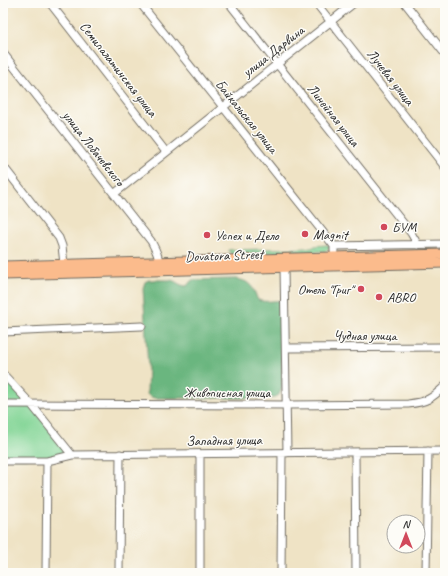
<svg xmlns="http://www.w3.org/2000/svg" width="448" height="576" font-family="Caveat,sans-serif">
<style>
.green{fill:#83d596;stroke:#578060}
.forest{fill:#6ab67f;stroke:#4a7055}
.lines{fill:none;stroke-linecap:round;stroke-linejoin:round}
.minor-casing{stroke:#706b61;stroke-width:9}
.major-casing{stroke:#706b61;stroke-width:11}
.minor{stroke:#fff;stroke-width:7}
.major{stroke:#fbbb8c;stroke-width:9}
.poi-dot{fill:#d1495b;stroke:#fdfcf7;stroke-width:1.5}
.labels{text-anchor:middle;stroke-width:3;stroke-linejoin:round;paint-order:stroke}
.street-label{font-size:14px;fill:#2b2b2b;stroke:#fdfcf7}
.poi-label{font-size:14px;fill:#2b2b2b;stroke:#fdfcf7;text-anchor:start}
</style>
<rect width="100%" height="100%" fill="#fdfcf7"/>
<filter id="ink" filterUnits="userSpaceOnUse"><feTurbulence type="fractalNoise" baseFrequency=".025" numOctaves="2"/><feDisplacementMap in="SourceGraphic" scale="8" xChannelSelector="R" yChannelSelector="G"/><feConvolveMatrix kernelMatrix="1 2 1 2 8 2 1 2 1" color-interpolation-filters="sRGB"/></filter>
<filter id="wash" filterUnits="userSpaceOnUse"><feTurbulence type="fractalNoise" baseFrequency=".012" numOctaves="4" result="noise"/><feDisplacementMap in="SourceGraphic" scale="16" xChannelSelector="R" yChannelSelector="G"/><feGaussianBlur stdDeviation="0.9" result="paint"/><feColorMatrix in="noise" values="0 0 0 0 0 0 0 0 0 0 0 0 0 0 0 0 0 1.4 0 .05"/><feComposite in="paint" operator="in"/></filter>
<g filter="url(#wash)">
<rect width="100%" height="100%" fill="#efe3c5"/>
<path class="green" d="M328,245L330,248L326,251L231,254L228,250L312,248L315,246Z
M3,372L70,453L44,458H3Z"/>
<path class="forest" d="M236,279C244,280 251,283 254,291C256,294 256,297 258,300C266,303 273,300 281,301L282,303V387L279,395L273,398H154L149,396L147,394L148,367L143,288L145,282L149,280H170C177,281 179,286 187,286L191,281L193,280Z"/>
</g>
<g filter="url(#ink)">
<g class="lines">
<g class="minor-casing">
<path id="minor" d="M50,3L166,152
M140,3L334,246
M229,3L411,233L418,245
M316,3L445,167
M405,3L445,54
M3,53L151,241C155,249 158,253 159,262
M3,166L59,238L62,246L64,264
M114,194L354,3
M334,251V246L445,244
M284,268L287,453
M3,332L142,326
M286,348L445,347
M3,374L31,404L72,455
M3,404L287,405L408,404C427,402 431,399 445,386
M355,452L356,573
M200,454V573
M3,461H47L72,455L445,451
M46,573L47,461
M119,573L120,454
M281,573L282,453
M426,573L428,451"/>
</g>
<g class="major-casing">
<path id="major" d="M3,266L445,254
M3,275L445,263"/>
</g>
<use href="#minor" class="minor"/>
<use href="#major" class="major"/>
</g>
</g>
<g class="poi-dot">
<circle cx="384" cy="227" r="4"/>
<circle cx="305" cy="234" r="4"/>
<circle cx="207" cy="235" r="4"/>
<circle cx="361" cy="289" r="4"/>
<circle cx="379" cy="297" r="4"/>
</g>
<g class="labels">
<g class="street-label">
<text transform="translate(273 51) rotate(-38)" y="5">улица Дарвина</text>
<text transform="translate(119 69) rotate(52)" y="5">Семипалатинская улица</text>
<text transform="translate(391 77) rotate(52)" y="5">Лучевая улица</text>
<text transform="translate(334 115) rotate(52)" y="5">Линейная улица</text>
<text transform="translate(247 116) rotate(51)" y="5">Байкальская улица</text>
<text transform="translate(94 148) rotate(52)" y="5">улица Лобачевского</text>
<text transform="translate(224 255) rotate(-2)" y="5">Dovatora Street</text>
<text x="365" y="340">Чудная улица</text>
<text x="227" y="397">Живописная улица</text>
<text transform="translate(224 440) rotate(-1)" y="5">Западная улица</text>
</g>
<g class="poi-label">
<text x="392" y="232">БУМ</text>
<text x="313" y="239">Magnit</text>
<text x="215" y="240">Успех и Дело</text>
<text x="353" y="294" text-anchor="end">Отель "Григ"</text>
<text x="387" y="302">ABRO</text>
</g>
</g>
<rect width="448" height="576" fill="none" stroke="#fdfcf7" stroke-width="16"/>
<g transform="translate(406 534)"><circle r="19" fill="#fdfcf7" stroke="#a9a8a5"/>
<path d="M0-3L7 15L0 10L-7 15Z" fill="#d1495b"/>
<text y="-6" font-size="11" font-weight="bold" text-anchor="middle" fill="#2b2b2b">N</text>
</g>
</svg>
